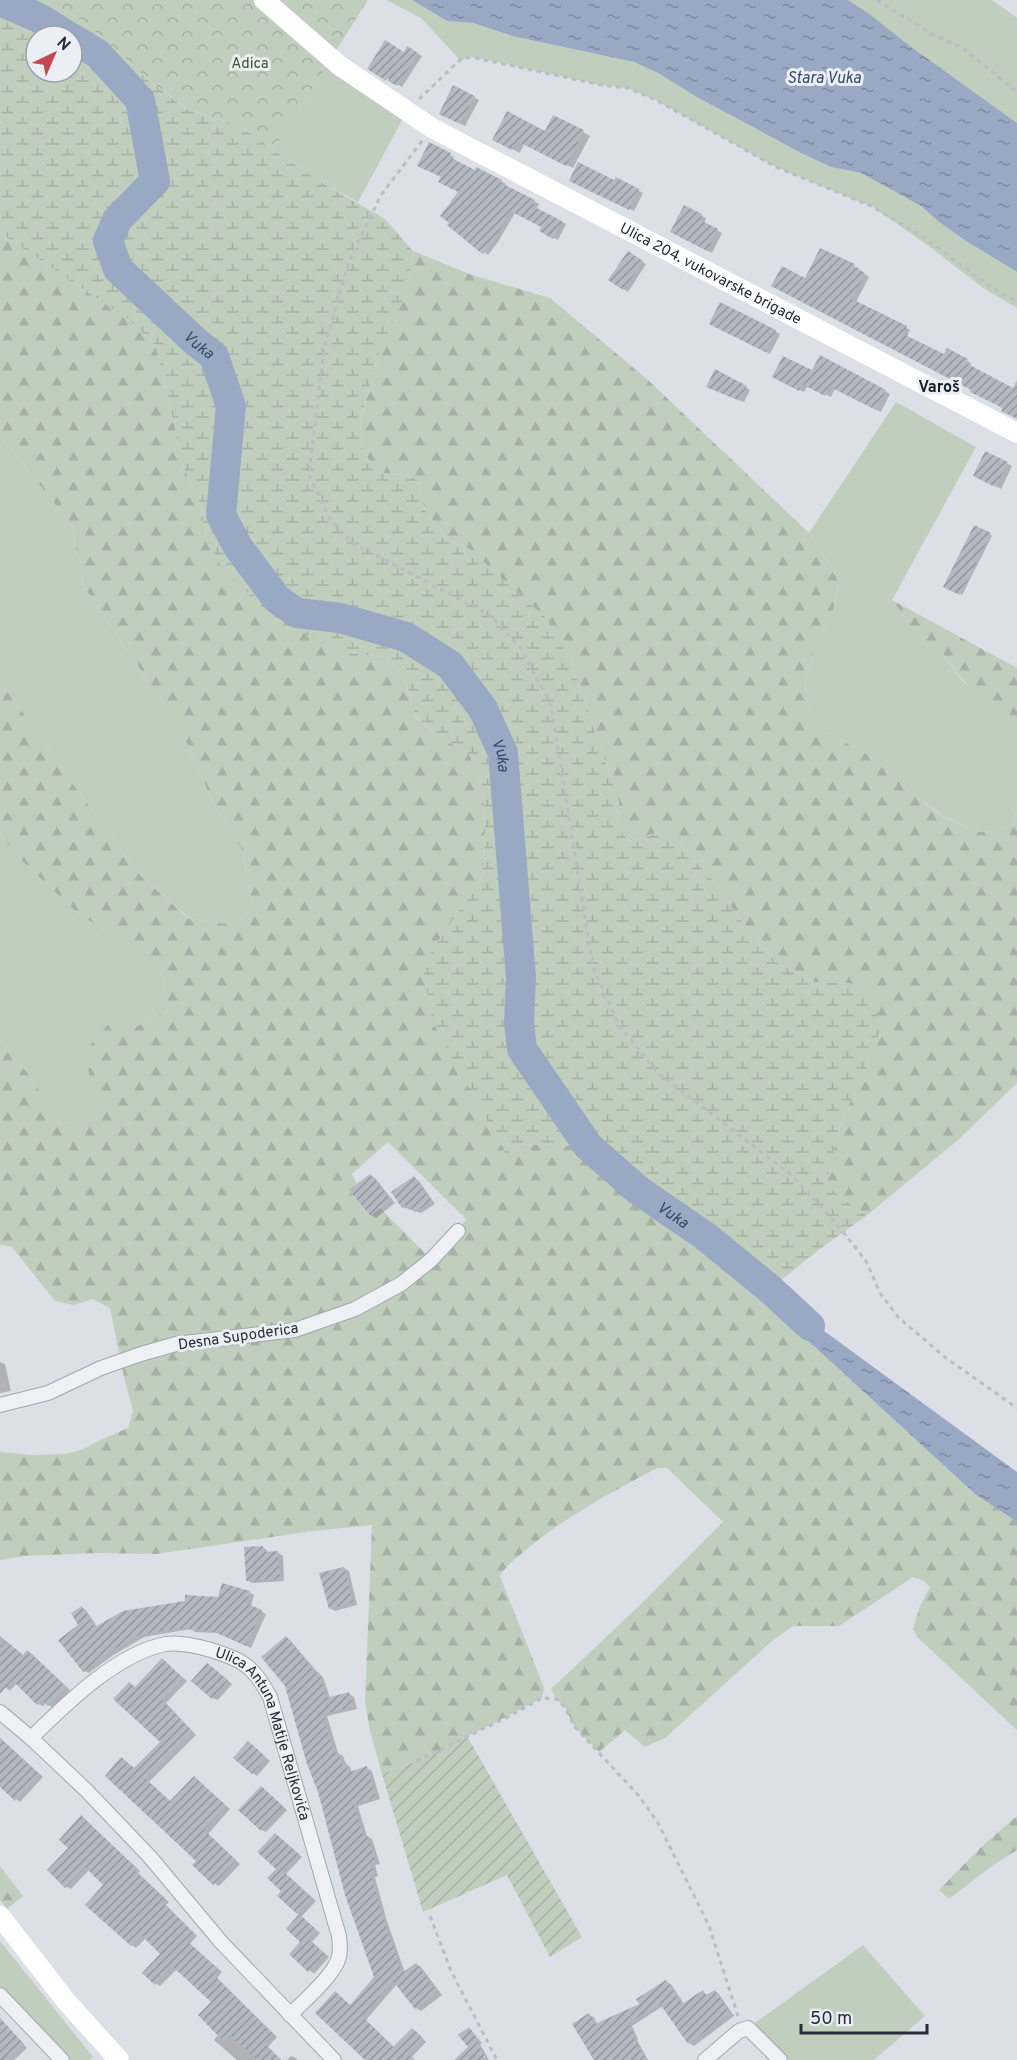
<svg xmlns="http://www.w3.org/2000/svg" width="1017" height="2060" font-family="Overpass,sans-serif">
<style>
.grass{fill:#c0cebe}
.forest{fill:url(#forest-firs);fill-rule:evenodd}
.wetland{fill:url(#wetland-marsh);fill-rule:evenodd}
.park{fill:url(#park-crowns)}
.garden{fill:url(#garden-furrows)}
.water{fill:url(#water-ripples)}
.shadow{fill:#0003}
.lines{fill:none;stroke-linecap:round;stroke-linejoin:round}
.river{stroke:#99a9c3;stroke-width:30}
.building{fill:url(#building-hatch)}
.street-casing{stroke:#a2a6ae;stroke-width:16}
.path{stroke:#babdc4;stroke-width:3;stroke-dasharray:4.5 4.5;stroke-linecap:butt}
.street{stroke:#eef0f4;stroke-width:14}
.secondary{stroke:#fff;stroke-width:20}
.labels{text-anchor:middle;stroke-width:6;stroke-linejoin:round;paint-order:stroke}
.park-label{font-size:15px;fill:#385535;stroke:#ebeef3}
.street-label{font-size:15px;fill:#272c3a;stroke:#ebeef3}
.water-label{font-size:16px;font-style:italic;fill:#35476b;stroke:#ebeef3}
.neighbourhood-label{font-size:16px;font-weight:bold;fill:#191e2b;stroke:#ebeef3}
</style>
<defs>
<pattern id="forest-firs" width="22" height="20" patternUnits="userSpaceOnUse" patternTransform="scale(1.5)"><rect width="22" height="20" fill="#c0cebe"/><path d="M5 1l3.5 6h-7zM16 11l3.5 6h-7z" fill="#a5b1a4"/></pattern>
<pattern id="wetland-marsh" width="20" height="14" patternUnits="userSpaceOnUse" patternTransform="scale(1.5)"><rect width="20" height="14" fill="#c0cebe"/><path d="M1 5h8M5 5V1M11 12h8M15 12V8" fill="none" stroke="#a5b1a4"/></pattern>
<pattern id="park-crowns" width="20" height="18" patternUnits="userSpaceOnUse" patternTransform="scale(1.5)"><rect width="20" height="18" fill="#c0cebe"/><path d="M2 6a3 3 0 1 1 6 0M12 15a3 3 0 1 1 6 0" fill="none" stroke="#a5b1a4"/></pattern>
<pattern id="garden-furrows" width="10" height="10" patternUnits="userSpaceOnUse" patternTransform="scale(1.5)"><rect width="10" height="10" fill="#c0cebe"/><path d="M-1 1l2-2M0 10L10 0M9 11l2-2" fill="none" stroke="#a5b1a4"/></pattern>
<pattern id="water-ripples" width="26" height="14" patternUnits="userSpaceOnUse" patternTransform="scale(1.5)"><rect width="26" height="14" fill="#99a9c3"/><path d="M2 4q2-2 4 0t4 0M15 11q2-2 4 0t4 0" fill="none" stroke="#7d8a9f"/></pattern>
<pattern id="building-hatch" width="6" height="6" patternUnits="userSpaceOnUse" patternTransform="scale(1.5)"><rect width="6" height="6" fill="#b4b8c1"/><path d="M-1 1l2-2M0 6l6-6M5 7l2-2" fill="none" stroke="#92969e"/></pattern>
</defs>
<rect width="100%" height="100%" fill="#dcdfe5"/>
<path class="grass" d="M386,0H412L447,21L473,23L512,36L634,62L658,73L695,96L801,153L831,167L861,173L921,206L939,222L966,241L1017,272V308L983,288L930,247L873,207L776,167L656,100L628,88L601,85L483,59L471,57L460,60L421,18Z
M848,0H992L1017,18V123L910,46L868,13Z
M331,58L407,111L358,202L321,182L273,150Z
M896,402L976,447L892,600L918,636L941,651L964,683L1017,730V805L1014,824L995,831L977,832L943,816L908,790L876,759L840,740L810,714L805,690L814,646L833,612L839,578L809,533Z
M0,436L72,525L84,587L179,726L214,805L241,847L253,905L235,925L190,919L140,875L58,764L0,679Z
M0,834L19,858L74,910L116,939L164,978L163,1014L131,1029L94,1095L97,1116L60,1125L31,1077L0,1039Z
M0,1941L93,2057L89,2060H67L0,1995Z
M863,1945L925,2016L874,2060H780L748,2028Z"/>
<path class="forest" d="M0,233L128,319L156,346L184,468L198,495L206,538L340,652L383,657L405,678L415,716L433,733L469,754L482,785L485,830L482,877L432,950L508,1157L521,1144L588,1146L638,1190L705,1236L770,1289L779,1298L803,1336L975,1494L1017,1522V1730L917,1637L913,1629L920,1606L930,1587L924,1581L913,1577L839,1626H793L772,1641L665,1738L645,1747L625,1730L599,1752L574,1726L565,1707L556,1699L551,1689L640,1605L723,1522L667,1468H657C612,1492 566,1516 526,1550C517,1558 506,1565 500,1576L541,1680L544,1688L542,1698C490,1725 438,1753 382,1774L370,1731L365,1702L372,1525L313,1531L156,1554L100,1553L25,1556L0,1560V1452L31,1455L66,1454L84,1449L98,1441L128,1428L133,1411L125,1381L110,1308L92,1299L74,1305L55,1301L12,1247L0,1245V1039L31,1077L60,1125L97,1116L85,1051L111,1021L131,1029L162,1014L164,978L116,939L74,910L19,858L0,834V679L58,764L140,875L189,919L235,925L253,905L241,847L214,805L179,726L84,587L72,525L0,436ZM388,1142L466,1219L458,1231L431,1259L380,1208L369,1216L349,1190L357,1184L352,1174Z
M413,251L472,275L550,298L648,380L809,533L839,578L833,612L814,646L805,690L810,714L840,740L876,759L908,790L942,816L977,832L995,831L1014,824L1017,805V1083L958,1140L866,1216L826,1187C830,1140 851,1098 872,1057L856,984L814,982L776,962L737,915L717,886L679,842L656,833L628,841L616,823L619,801L571,662L471,550L448,539L425,511L417,479L403,475L375,472L362,447L360,422L379,354L406,293Z
M892,600L1017,668V730L983,707L941,651L918,636Z
M1017,1816V1850L993,1865L949,1899L939,1890L980,1848Z
M0,1866L23,1896L7,1909L0,1900Z"/>
<path class="wetland" d="M0,0H44L72,14L102,38L147,78L185,108L225,121L251,133L273,150L321,182L385,219L413,251L406,293L379,354L360,421L362,447L375,472L403,475L417,479L425,511L448,539L471,550L547,619L571,662L619,801L616,823L628,841L656,833L679,842L717,886L737,915L776,962L814,982L856,984L875,999L880,1030L872,1057L856,1089L839,1128L826,1186L866,1216L820,1249L770,1289L705,1236L638,1190L588,1146L521,1144L508,1158L433,1023L424,973L432,950L482,877L485,830L482,785L469,754L433,733L415,715L405,678L383,657L340,652L269,614L221,566L206,538L198,495L184,468L156,346L128,319L0,233ZM36,36H72V72H36Z"/>
<path class="park" d="M44,0H368L273,150L251,133L225,121L186,108L147,78L102,38L72,14Z"/>
<path class="garden" d="M467,1736L582,1937L550,1957L507,1875L423,1912L382,1774L416,1761Z"/>
<path class="water" d="M412,0H848L868,13L910,46L1017,123V272L966,241L939,222L921,206L861,173L831,167L801,153L695,96L658,73L634,62L512,36L473,23L447,21Z
M779,1298L1017,1472V1522L975,1494L803,1336Z"/>
<path class="shadow" d="M385,42L404,54L408,48L422,56L402,87L369,68Z
M454,87L479,100L465,126L441,113Z
M583,132L590,136L573,168L524,144L520,153L501,143L546,133Z
M430,144L454,157L452,161L475,173L477,169L506,184L505,186L539,204L536,209L566,224L558,240L541,231L543,227L515,213L498,242L488,255L484,252L460,192L443,177Z
M616,179L643,193L634,211L576,183L615,182Z
M684,207L706,218L704,223L722,233L712,253L672,231Z
M628,253L646,264L628,292L610,280Z
M854,266L858,268V270L869,277L856,302L910,330L907,337L944,356L947,350L971,363L970,366L1017,391V418L806,280Z
M711,323L775,331L780,334L770,354Z
M821,357L890,394L881,412L835,388L831,397L808,386L804,392L774,377L813,373Z
M716,371L750,390L744,402L712,388Z
M986,453L1012,466L1001,489L975,475Z
M975,527L992,536L962,595L945,586Z
M370,1175L375,1178L395,1203L376,1218L371,1215Z
M414,1178L419,1181L435,1204L421,1213L403,1207Z
M0,1362L5,1364L11,1391L0,1393Z
M262,1547L267,1550V1553H278L283,1556L284,1581L252,1583L247,1580Z
M344,1568L349,1571L357,1605L335,1611L330,1608Z
M249,1592L254,1595L251,1606L266,1614L251,1648L218,1633L195,1632L191,1629L144,1637L112,1656L89,1673L84,1671L80,1625L82,1608L86,1610L97,1627Z
M0,1636L24,1656L27,1652L32,1654L70,1690L53,1708L46,1703L43,1706L38,1704L17,1683L10,1691L0,1683Z
M286,1638L291,1641L318,1673L323,1677L330,1698L349,1694L354,1697L357,1709L327,1716L338,1753L343,1756L346,1764L350,1767L352,1773L367,1768L372,1771L380,1799L358,1806L367,1836L372,1839L380,1864L375,1865L378,1876L375,1877L386,1918L405,1973L416,1964L421,1967L442,1995L421,2011L416,2008L397,1984L366,2020L395,2048L413,2030L417,2032L426,2042L412,2057L415,2060H367L335,1993L351,2006L376,1977Z
M162,1660L187,1681L166,1703L196,1735L149,1782L171,1802L194,1777L230,1809L208,1834L240,1864L219,1886L214,1883L122,1759L135,1770L162,1742L136,1688Z
M212,1667L232,1684L218,1700L213,1698Z
M0,1738L43,1777L20,1802L0,1786Z
M253,1746L270,1761L257,1776L253,1773Z
M261,1788L287,1810L266,1832L262,1830Z
M82,1817L140,1871L138,1873L169,1902L166,1905L197,1936L190,1944L222,1972L217,1978L277,2037L268,2047L281,2060H237L214,2040L219,2034L214,2002L177,1969L160,1986L155,1983L162,1954L146,1938L136,1948L132,1945L105,1885L89,1870L71,1889L66,1886L70,1848Z
M275,1835L302,1857L286,1874L316,1901L301,1917L320,1933L312,1942L329,1957L314,1974L291,1954L302,1942L288,1929L300,1915L279,1896L283,1891L278,1869Z
M666,1982L671,1984L684,2004L703,1992L708,1996L715,1992L719,1994L734,2016L694,2046L689,2043L663,2006L632,2026L638,2039L637,2040L648,2060H596L589,2015L594,2017L597,2025L641,2005Z
M0,2019L27,2048L14,2060H0Z
M469,2029L482,2043L480,2044L489,2060H456L470,2048Z
M291,2056L296,2058L297,2060H287Z"/>
<g class="lines">
<g class="river">
<path d="M0,1L39,18L68,36"/>
<path id="s1" d="M72,38L98,54L140,100L155,181L117,220L108,241L118,269L196,342L214,356L231,406L221,515L238,547L277,599L297,613L340,618L406,637L450,665L483,709L503,753L521,978L519,1023L522,1049L588,1146L638,1190L705,1236L770,1289L810,1326"/>
</g>
</g>
<path class="building" d="M385,40L404,52L407,46L418,53L397,86L388,81L403,53L386,81L367,69Z
M453,85L475,96L460,124L439,114Z
M507,111L545,131L553,115L584,130L566,166L517,141L512,150L492,140Z
M429,142L451,153L449,157L475,170L476,167L502,180L501,183L535,200L533,206L562,221L553,239L539,231L541,227L510,211L494,240L483,254L476,249L447,225L449,223L440,216L458,192L438,182L441,177L417,166Z
M578,162L614,180L616,177L639,189L629,210L569,181Z
M684,205L702,214L700,220L718,229L707,251L670,232Z
M820,248L855,264L854,266L865,273L852,299L907,326L903,334L944,354L947,348L968,359L966,363L1013,388L1017,380V419L1001,411L1003,408L970,392L971,390L771,286L782,266L805,278Z
M628,251L643,261L623,290L608,280Z
M720,302L776,330L765,352L709,324Z
M820,355L886,390L876,410L830,387L825,396L802,384L799,391L772,377L783,356L812,370Z
M715,369L747,386L740,401L706,387Z
M985,451L1008,462L995,487L973,476Z
M974,525L991,533L960,595L943,587Z
M370,1174L391,1200L370,1216L349,1190Z
M414,1176L431,1201L415,1212L412,1208L409,1210L406,1205L402,1208L391,1192Z
M263,1546V1552L278,1551L280,1579L246,1581L244,1547Z
M344,1567L353,1602L329,1609L319,1573Z
M222,1583L250,1591L246,1603L262,1610L246,1646L212,1631L189,1630L191,1627L138,1635L107,1653L83,1672L58,1640L78,1625L71,1613L82,1606L95,1627L123,1611L185,1601V1595L218,1597Z
M286,1636L316,1673L319,1672L326,1698L349,1692L353,1707L323,1714L334,1753L338,1752L342,1764L346,1763L349,1772L367,1766L376,1797L354,1804L363,1836L367,1835L376,1861L371,1863L374,1874L371,1875L382,1915L402,1973L416,1963L438,1992L415,2009L393,1981L362,2016L393,2047L412,2028L423,2038L408,2053L415,2060H365L315,2013L335,1991L350,2005L374,1977L345,1895L318,1792L307,1764L285,1686L261,1657Z
M6,1641L23,1655L27,1650L66,1687L48,1706L42,1701L37,1705L12,1680L0,1694V1647Z
M162,1658L183,1678L162,1700L192,1731L146,1779L170,1801L194,1776L226,1806L204,1830L236,1860L213,1885L192,1865L196,1861L105,1776L121,1757L134,1768L160,1742L113,1699L129,1682L135,1687Z
M207,1663L228,1680L212,1699L191,1681Z
M0,1738L39,1774L15,1801L0,1787Z
M248,1741L266,1757L252,1774L233,1758Z
M261,1786L283,1806L261,1831L238,1810Z
M81,1815L136,1868L134,1870L165,1899L162,1902L193,1932L186,1940L218,1969L213,1974L273,2034L264,2043L281,2060H257L230,2035L224,2042L198,2015L211,2002L172,1966L155,1985L142,1973L160,1954L141,1935L131,1946L85,1905L103,1885L85,1867L65,1888L47,1870L68,1848L59,1840Z
M275,1833L299,1854L283,1871L312,1898L297,1914L277,1896L281,1891L267,1878L276,1869L257,1852Z
M299,1914L316,1929L308,1939L325,1954L308,1972L289,1954L300,1942L286,1929Z
M666,1980L682,2004L703,1990L706,1995L715,1990L730,2013L688,2044L660,2004L628,2023L635,2037H633L646,2060H594L572,2024L589,2013L595,2024L639,2004L636,1999Z
M0,2018L24,2044L7,2060H0Z
M469,2027L479,2040L477,2042L487,2060H454L468,2047L458,2035Z"/>
<g class="lines">
<g class="street-casing">
<g id="street">
<path d="M0,1405L48,1393L101,1368L141,1354L176,1344L295,1330L355,1309L401,1284L431,1260L458,1231"/>
<path d="M0,1712L31,1738L86,1790L150,1857L221,1942L334,2060"/>
<path id="s2" d="M31,1738C66,1704 117,1653 166,1644C181,1642 197,1646 211,1650C244,1660 254,1667 270,1697L339,1936C340,1944 341,1952 338,1960C332,1977 303,2002 290,2015"/>
<path d="M0,1995L62,2060"/>
<path d="M705,2060L739,2031L748,2028L780,2060"/>
</g>
</g>
<path class="path" d="M877,0L932,34L964,49L1017,92
M419,99L460,60L471,57L601,85L628,88L656,100L776,167L873,207L925,238L989,286L1017,302
M422,141L381,195L349,261L324,348L309,475L329,517L351,542L491,616L521,649L551,705L593,967L619,1025L657,1072L790,1174L837,1224L866,1261L880,1293L899,1318L946,1358L1017,1408
M416,1761L508,1717L542,1698L556,1699L565,1707L574,1726L639,1796L658,1823L709,1926L738,2016
M430,1916L451,1971L497,2060"/>
<use href="#street" class="street"/>
<g class="secondary">
<path id="s3" d="M264,0L340,66L432,128L1017,433"/>
<path d="M0,1916L66,2001L119,2060"/>
</g>
</g>
<g class="labels">
<g class="park-label">
<text x="250" y="68">Adica</text>
</g>
<g class="street-label">
<text dy="5" stroke="none"><textPath href="#s3" startOffset="526">Ulica 204. vukovarske brigade</textPath></text>
<text transform="translate(238 1336) rotate(-8)" y="5">Desna Supoderica</text>
<text dy="5" stroke="none"><textPath href="#s2" startOffset="318">Ulica Antuna Matije Reljkovića</textPath></text>
</g>
<g class="water-label">
<text x="824" y="83">Stara Vuka</text>
<text dy="6" stroke="none"><textPath href="#s1" startOffset="393">Vuka</textPath></text>
<text dy="6" stroke="none"><textPath href="#s1" startOffset="969">Vuka</textPath></text>
<text dy="6" stroke="none"><textPath href="#s1" startOffset="1491">Vuka</textPath></text>
</g>
<g class="neighbourhood-label">
<text x="939" y="392">Varoš</text>
</g>
</g>
<g transform="translate(54 54) rotate(44)"><circle r="28" fill="#ebeef3" stroke="#9da0a9" stroke-width="1.5"/>
<path d="M0-4.5L10 22L0 15L-10 22Z" fill="#c3484f"/>
<text y="-9" font-size="16" font-weight="bold" text-anchor="middle" fill="#272c3a">N</text>
</g>
<path d="M801 2024v9h126v-9" fill="none" stroke="#272c3a" stroke-width="3"/>
<text x="810" y="2024" font-size="18" fill="#272c3a" stroke="#ebeef3" stroke-width="4.5" paint-order="stroke">50 m</text>
</svg>
